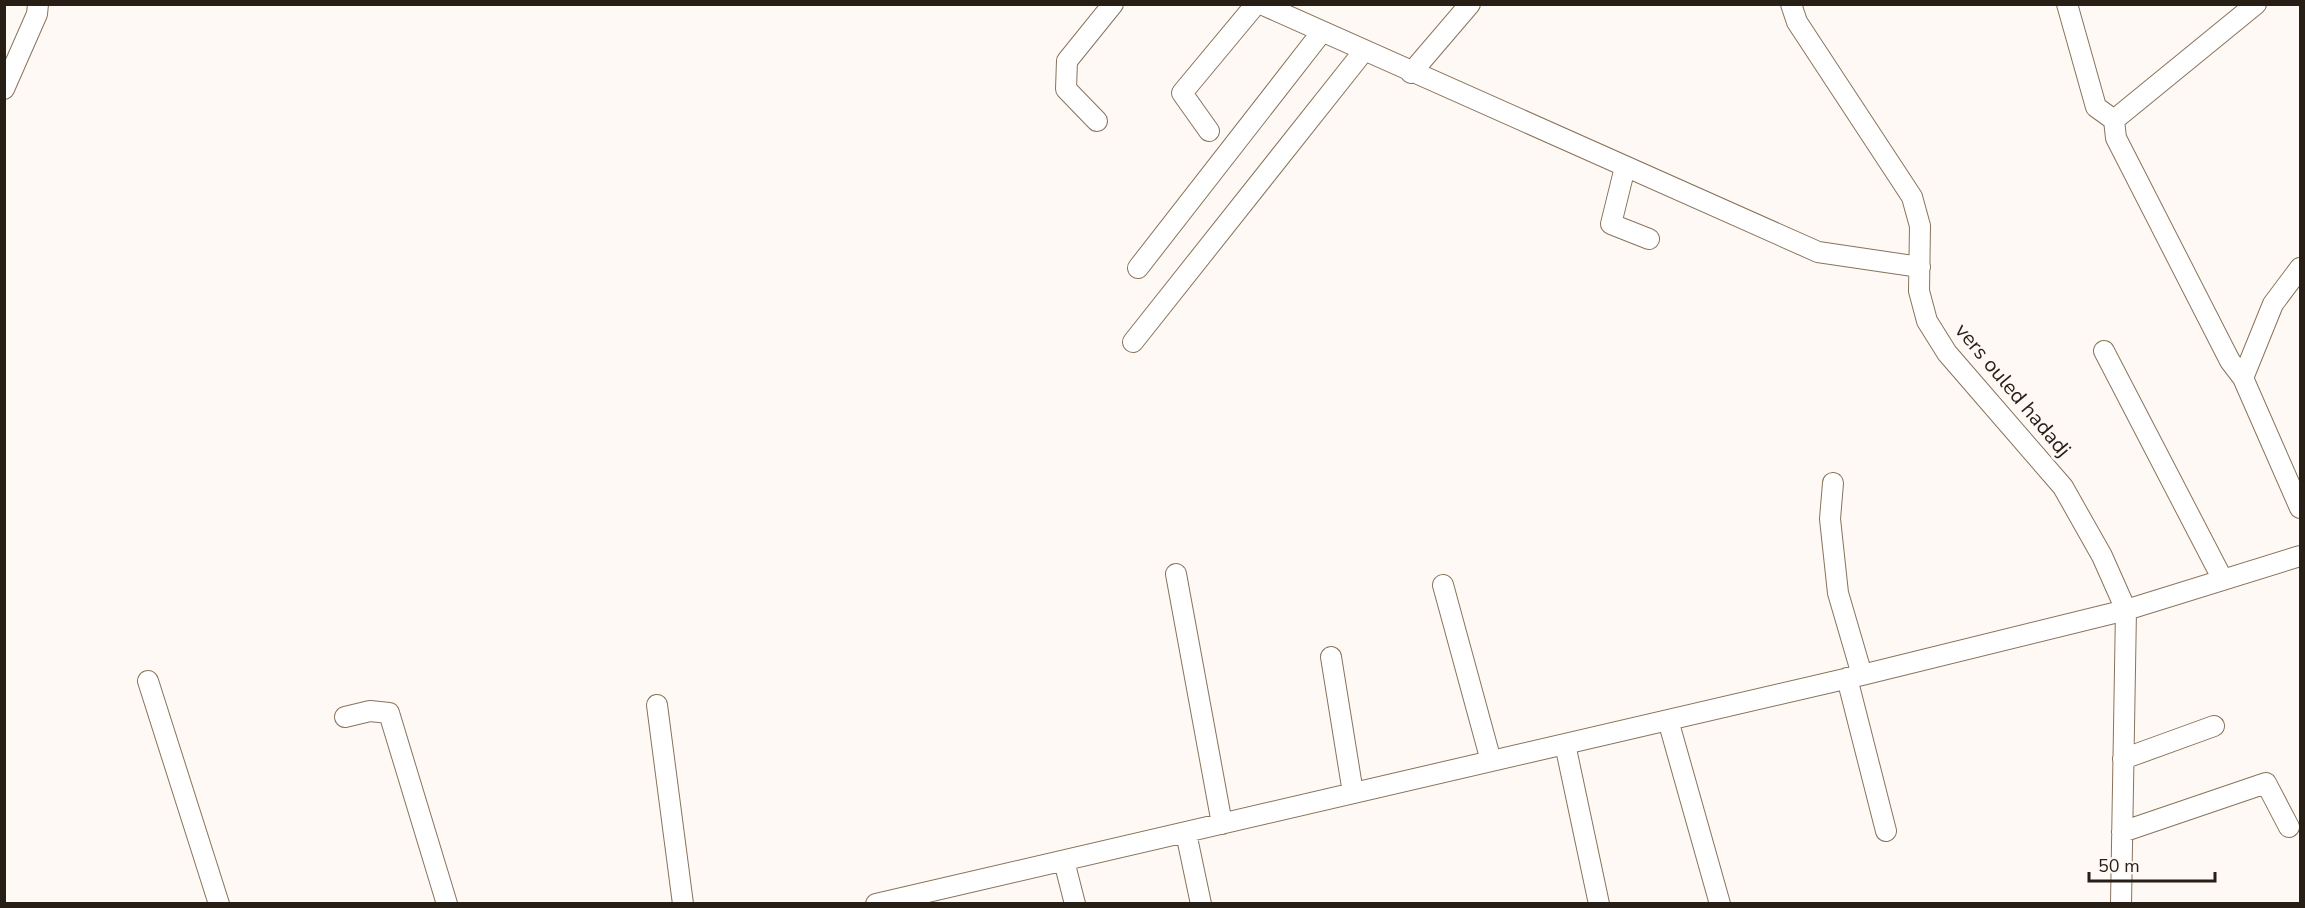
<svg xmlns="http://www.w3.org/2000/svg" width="2305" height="908" font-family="'Nunito Sans',sans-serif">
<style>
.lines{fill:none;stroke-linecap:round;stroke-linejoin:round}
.minor-casing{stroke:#88735c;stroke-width:22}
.minor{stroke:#fff;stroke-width:20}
.labels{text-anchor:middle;stroke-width:6;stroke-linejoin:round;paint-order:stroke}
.street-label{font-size:21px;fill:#271f16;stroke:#fef9f4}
</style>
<rect width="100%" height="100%" fill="#fef9f4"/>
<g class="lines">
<g class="minor-casing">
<path id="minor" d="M1261,4L1818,252L1920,267
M1791,4L1797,22L1912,197L1920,226L1919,291L1927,321L1947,353L2063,487L2102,556L2126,610L2121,904
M2067,4L2096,107L2114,120
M2256,4L2114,120L2116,138L2230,361L2243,378L2300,508
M1411,73L1470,4
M4,89L37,14L38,4
M1097,121L1066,89L1067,61L1113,4
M1209,131L1182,93L1256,4
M1625,167L1611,224L1649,239
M1138,268L1321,33
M1133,342L1363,52
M2104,351L2223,580
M2243,378L2273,304L2300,268
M1833,483L1830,519L1838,593L1862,675
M1176,574L1222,824
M1443,585L1491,761
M1331,657L1353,793
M1847,678L1886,831
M148,681L219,904
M657,705L683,904
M345,717L370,711L389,713L447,904
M1668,720L1720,904
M1565,744L1599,904
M2123,759L2214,726
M2122,832L2266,783L2289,827
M1186,833L1201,904
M1064,861L1075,904
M876,904L1862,675L2126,610L2300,556"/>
</g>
<use href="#minor" class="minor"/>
</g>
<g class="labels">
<g class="street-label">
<text transform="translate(2013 390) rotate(50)" y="7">vers ouled hadadj</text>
</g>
</g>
<rect width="2305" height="908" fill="none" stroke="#271f16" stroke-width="12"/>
<path d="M2089 872v9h126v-9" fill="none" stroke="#271f16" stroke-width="3"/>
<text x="2098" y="872" font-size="18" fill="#271f16" stroke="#fef9f4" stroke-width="4.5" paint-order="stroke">50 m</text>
</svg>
